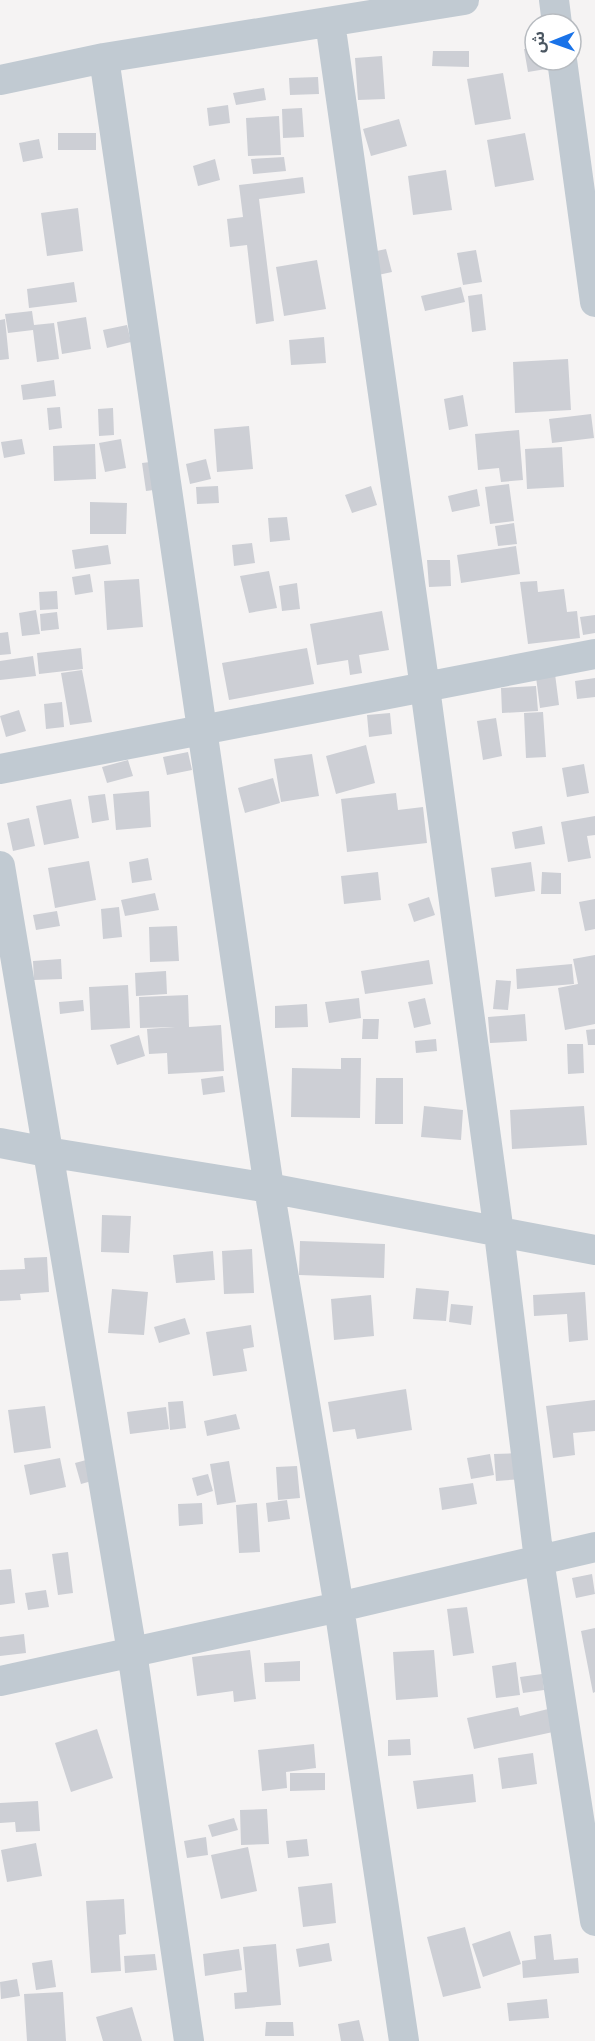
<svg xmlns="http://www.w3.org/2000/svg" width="595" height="2041" font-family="'Work Sans','Noto Sans Arabic',sans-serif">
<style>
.building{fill:#cdcfd5}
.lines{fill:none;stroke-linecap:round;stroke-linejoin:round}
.minor{stroke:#c1cad2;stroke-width:30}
</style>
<rect width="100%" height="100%" fill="#f5f3f3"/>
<path class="building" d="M535,48V60H544L546,69L528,72L524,49Z
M433,51H469V67L432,66Z
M382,56L385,99L358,100L355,58Z
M503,73L511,119L475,125L467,79Z
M318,77L319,94L290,95L289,78Z
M264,88L266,100L236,105L233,93Z
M228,105L230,123L209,126L207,108Z
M302,108L304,137L283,138L282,109Z
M279,116L281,155L248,156L246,118Z
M399,119L407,146L371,156L363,129Z
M58,133H96V150H58Z
M525,133L534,180L495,187L487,140Z
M39,139L43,158L23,162L19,143Z
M284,157L286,171L253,174L251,159Z
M215,159L220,180L198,186L193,166Z
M446,170L452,210L413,215L408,176Z
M303,177L305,193L259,199L274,321L256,324L247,245L230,247L227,219L243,217L239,185Z
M78,208L83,251L47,256L41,213Z
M386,249L392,272L378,275L372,252Z
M476,250L482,282L463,285L457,253Z
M317,260L326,309L284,316L276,267Z
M74,282L77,302L29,308L27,289Z
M461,287L465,302L425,311L421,296Z
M482,294L486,330L472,332L468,296Z
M32,311L34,325L54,323L59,359L37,362L33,330L8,333L5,314Z
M86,317L91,349L62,354L57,322Z
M5,319L9,359L0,360V320Z
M127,325L131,342L107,348L103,330Z
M324,337L326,363L291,365L289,340Z
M568,359L571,410L515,413L513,362Z
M54,380L56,396L23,400L21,385Z
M463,395L468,426L449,430L444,399Z
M60,407L62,428L49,430L47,408Z
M113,408L114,435L99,436L98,409Z
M591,414L594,438L552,443L549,419Z
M249,426L253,469L217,472L214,429Z
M519,430L523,480L501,482L499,468L478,470L475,434Z
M22,439L25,454L4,458L1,442Z
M121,439L126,468L105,472L99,443Z
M95,444L96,479L54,481L53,446Z
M562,447L564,487L527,489L525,449Z
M206,459L211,479L190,484L186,464Z
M159,461L162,489L146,491L142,463Z
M509,484L514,521L490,524L485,487Z
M218,486L219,503L197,504L196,487Z
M371,486L377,505L352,513L345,495Z
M477,489L480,506L452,512L448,496Z
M90,502L127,503L126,534H90Z
M287,517L290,540L270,542L268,518Z
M514,523L517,544L498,546L495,526Z
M252,543L255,563L234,566L232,545Z
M108,545L111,564L75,569L72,550Z
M516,546L520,574L461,583L457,555Z
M427,560H450L451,586L429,587Z
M269,571L277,608L249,613L240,576Z
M90,574L93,592L75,595L72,577Z
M139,579L143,627L107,630L104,581Z
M537,581L538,592L564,589L567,612L577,611L580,638L528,644L520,582Z
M297,583L300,609L282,611L279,586Z
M57,591L58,609L40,610L39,592Z
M36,610L40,634L22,636L19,613Z
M382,611L389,650L359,655L362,673L350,675L348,660L317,665L310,624Z
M57,612L59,629L41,631L40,614Z
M595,615V633L583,635L580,617Z
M8,632L11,654L0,655V633Z
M81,648L83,669L39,674L37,653Z
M307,648L314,684L229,700L222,663Z
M33,656L36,676L0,680V661Z
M82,670L92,722L70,725L61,673Z
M555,674L559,705L540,708L536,677Z
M595,678V697L577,699L575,681Z
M536,686L538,711L502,713L501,688Z
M62,702L64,727L46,729L44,704Z
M19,710L26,731L6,737L0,716Z
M543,712L546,757L526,758L524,713Z
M390,713L392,734L369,737L367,715Z
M496,718L502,756L483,760L477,721Z
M366,745L375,783L336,794L326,756Z
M188,752L192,770L167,775L163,757Z
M312,754L319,796L281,802L274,759Z
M128,760L133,776L107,783L102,767Z
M584,764L589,793L567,797L562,768Z
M273,778L280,803L245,813L238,788Z
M149,791L151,827L116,830L113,794Z
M396,793L398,810L423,807L427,843L347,852L341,799Z
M105,794L109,820L92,823L88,796Z
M71,799L79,838L44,845L36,806Z
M595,816V835L587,836L591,858L568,862L561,822Z
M29,818L35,846L13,851L7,823Z
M542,826L545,844L515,849L512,832Z
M148,858L152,880L132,883L129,862Z
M89,861L96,900L55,908L48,868Z
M531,862L535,891L495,897L491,868Z
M378,872L381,900L344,904L341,876Z
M542,872L561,873V894H541Z
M155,893L159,910L125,916L121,900Z
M429,897L435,915L414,922L408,904Z
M595,899V929L585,931L579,902Z
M119,907L122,937L103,939L101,909Z
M57,911L60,926L36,930L33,915Z
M177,926L179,961L150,962L149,927Z
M595,955V1024L565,1030L558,988L578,984L573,959Z
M61,959L62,979L34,980L33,961Z
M429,960L433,984L365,994L361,971Z
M572,964L574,984L517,989L516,969Z
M166,971L167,994L136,996L135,973Z
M496,980L511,981L508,1010L493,1009Z
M128,985L130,1028L91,1030L89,987Z
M188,995L189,1027L221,1025L224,1071L168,1074L167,1053L149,1054L147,1029L175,1027L140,1028L139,997Z
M359,998L361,1018L329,1023L325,1002Z
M425,998L431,1024L414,1028L408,1002Z
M83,1000L84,1011L60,1014L59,1002Z
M307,1004L308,1027L275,1028V1006Z
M525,1014L527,1041L490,1043L488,1017Z
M363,1019H379L378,1039H362Z
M595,1029V1045H588L586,1030Z
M139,1035L145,1056L117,1065L110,1045Z
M436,1039L437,1051L416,1053L415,1041Z
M567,1044H583L584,1073L568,1074Z
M341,1058H361L360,1118L291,1117L292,1068L341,1069Z
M223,1076L225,1092L203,1095L201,1079Z
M376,1078H403V1124H375Z
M424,1106L463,1110L461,1140L421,1137Z
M584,1106L587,1145L512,1149L510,1110Z
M102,1215L131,1216L129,1253L101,1252Z
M300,1241L385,1244L384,1278L299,1275Z
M252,1249L254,1293L224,1294L222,1251Z
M213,1251L215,1280L176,1283L173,1255Z
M47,1257L49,1292L20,1294L21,1300L0,1301V1270L25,1269L24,1258Z
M416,1288L449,1291L446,1321L413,1319Z
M112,1289L148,1292L144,1335L108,1333Z
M585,1292L588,1340L569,1342L567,1314L534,1316L533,1295Z
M371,1295L374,1336L334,1340L331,1299Z
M451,1304L473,1306L471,1325L449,1322Z
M185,1318L190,1334L159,1343L154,1327Z
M251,1325L254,1347L243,1349L247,1371L213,1376L206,1332Z
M406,1389L412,1430L357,1439L355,1429L333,1432L328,1402Z
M595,1400V1431L573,1433L575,1455L553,1458L546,1406Z
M183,1401L186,1428L170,1430L168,1402Z
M45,1406L51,1448L14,1453L8,1410Z
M166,1407L169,1429L130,1434L127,1412Z
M236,1414L240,1429L207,1436L204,1421Z
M522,1453L523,1479L496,1481L494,1454Z
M490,1454L494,1475L471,1479L467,1458Z
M60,1458L66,1487L30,1495L24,1465Z
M90,1459L95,1480L81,1484L75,1463Z
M229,1461L236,1502L217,1505L210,1464Z
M297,1466L300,1498L278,1500L276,1467Z
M208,1474L213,1491L197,1496L192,1478Z
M473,1483L477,1504L442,1510L439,1488Z
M287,1500L290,1519L268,1522L266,1503Z
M202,1503L203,1524L179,1526L178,1504Z
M257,1503L260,1552L239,1553L236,1505Z
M68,1552L73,1593L58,1595L52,1554Z
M11,1569L15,1603L0,1605V1570Z
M592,1574L595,1594L576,1598L572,1578Z
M46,1590L49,1607L28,1610L25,1593Z
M467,1607L474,1653L453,1656L447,1609Z
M595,1628V1692L593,1693L581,1631Z
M24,1634L26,1653L0,1656V1637Z
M250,1650L256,1699L234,1702L233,1691L197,1696L192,1657Z
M434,1650L438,1697L396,1700L393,1652Z
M300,1661V1681L265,1682L264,1663Z
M516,1662L520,1695L496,1698L492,1666Z
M542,1674L544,1690L523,1693L520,1677Z
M518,1707L520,1716L548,1709L553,1732L474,1749L467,1718Z
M97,1729L113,1778L71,1792L55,1743Z
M410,1739L411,1755L388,1756V1740Z
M314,1744L316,1768L286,1772L287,1788L262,1791L258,1750Z
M533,1753L537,1784L502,1789L498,1758Z
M290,1773H325V1790L290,1791Z
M473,1774L476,1802L417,1809L413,1781Z
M38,1801L40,1831L16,1832L15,1822L0,1823V1803Z
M267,1809L269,1844L241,1845L240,1810Z
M234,1818L238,1830L212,1837L208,1825Z
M206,1837L208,1855L187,1858L184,1841Z
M307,1839L309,1856L288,1858L286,1841Z
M36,1843L42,1876L7,1882L1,1850Z
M248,1847L257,1891L221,1899L211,1855Z
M332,1883L336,1923L303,1927L298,1887Z
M124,1899L126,1934L119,1935L121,1971L91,1973L86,1901Z
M465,1927L481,1988L443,1997L427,1937Z
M510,1931L521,1964L483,1977L472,1944Z
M551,1934L554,1960L578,1958L579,1973L523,1978L522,1961L536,1959L534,1936Z
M329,1943L332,1961L299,1967L296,1949Z
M276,1944L281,2005L235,2009L234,1993L247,1992L243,1947Z
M239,1949L242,1970L205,1976L203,1954Z
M155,1954L157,1970L125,1973L124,1956Z
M52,1960L56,1987L36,1990L32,1963Z
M17,1979L20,1996L1,1999L0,1982Z
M63,1992L66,2041H27L24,1994Z
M547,1999L549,2018L509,2021L507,2003Z
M132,2007L142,2041H103L96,2017Z
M359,2020L364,2041H341L338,2024Z
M266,2022H293L294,2036H265Z"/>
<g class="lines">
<path class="minor" d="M554,0L557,24
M330,22L425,688L499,1233L539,1560L595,1921
M104,58L269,1188L339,1607L404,2041
M562,60L595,302
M0,80L104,58L464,0
M0,769L595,654
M0,866L132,1652L189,2041
M0,1143L47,1152L269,1188L595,1250
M0,1681L339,1607L595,1547"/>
</g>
<g transform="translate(553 42) rotate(269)"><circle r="28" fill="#ffffff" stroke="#b7bbc0" stroke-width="1.5"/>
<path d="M0-4.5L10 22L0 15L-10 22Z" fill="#1a73e8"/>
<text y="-9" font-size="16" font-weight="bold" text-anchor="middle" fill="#4a5661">ش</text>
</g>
</svg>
